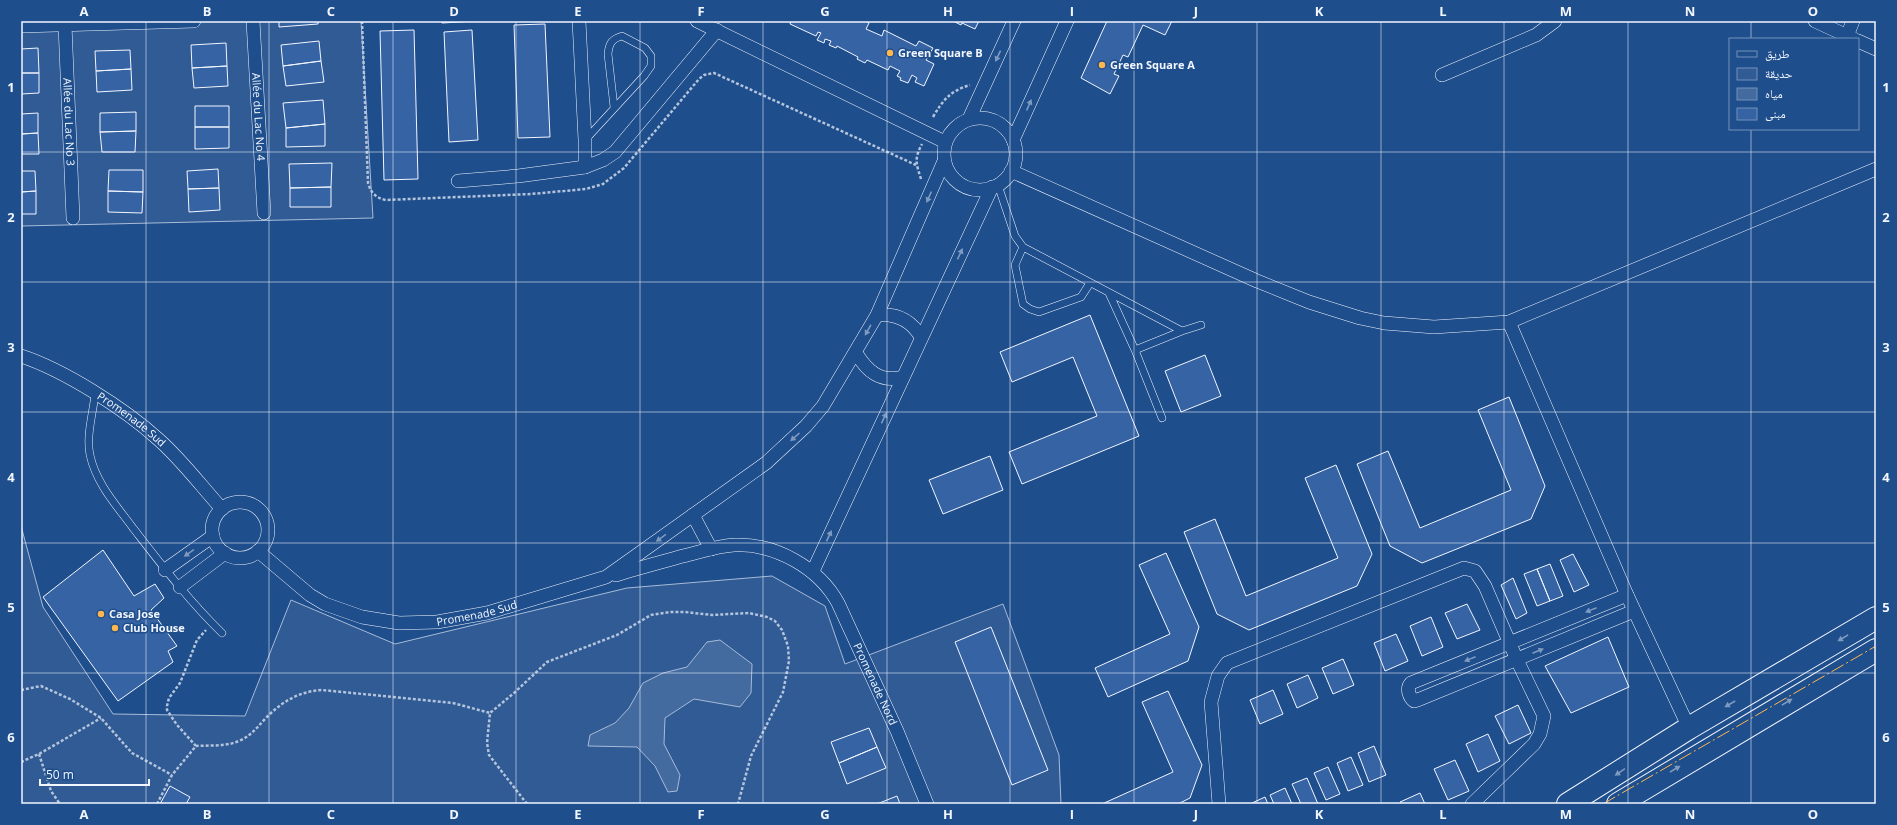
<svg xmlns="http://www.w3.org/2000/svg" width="1897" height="825" font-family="'Open Sans','Noto Naskh Arabic',sans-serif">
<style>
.green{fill:#305b95;stroke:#a8bbd7}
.water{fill:#446ba0;stroke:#a8bbd7}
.building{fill:#3563a3;stroke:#f2f6ff}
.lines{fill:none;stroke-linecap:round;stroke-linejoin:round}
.lane-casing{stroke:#f2f6ff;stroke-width:8}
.street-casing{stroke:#f2f6ff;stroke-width:14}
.highway-casing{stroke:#f2f6ff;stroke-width:24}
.path{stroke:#b3c4dc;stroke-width:2.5;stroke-dasharray:3 2;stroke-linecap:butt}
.lane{stroke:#1f4e8c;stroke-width:7}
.street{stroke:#1f4e8c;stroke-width:13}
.highway{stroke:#1f4e8c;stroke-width:22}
.power{stroke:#ffb74d;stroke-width:1;stroke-dasharray:14 3 2 3;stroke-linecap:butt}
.oneway{fill:#7e9ac0}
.grid{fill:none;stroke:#f2f6ff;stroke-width:1;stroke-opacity:0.55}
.poi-dot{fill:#ffb74d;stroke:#1f4e8c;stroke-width:1.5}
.labels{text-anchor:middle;stroke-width:3;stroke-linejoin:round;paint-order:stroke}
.poi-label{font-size:11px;font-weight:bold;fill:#f2f6ff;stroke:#1f4e8c;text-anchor:start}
.street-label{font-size:11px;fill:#f2f6ff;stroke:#1f4e8c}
.neatline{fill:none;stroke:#f2f6ff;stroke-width:1.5}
.grid-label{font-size:13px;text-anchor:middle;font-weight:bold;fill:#f2f6ff}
</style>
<rect width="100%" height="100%" fill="#1f4e8c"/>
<path class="green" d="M21,21H361L373,218L21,226Z
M21,526L43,607L113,714L245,716L291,600L395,644L627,588L772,576L825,606L845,664L1003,604L1059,755L1061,804H21Z"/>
<path class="water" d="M720,640L752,664L751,693L740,707L694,699L665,718L664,744L680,775L677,791L668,792L655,766L637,747L588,746L590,735L615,723L629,708L643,683L663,673L687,667L707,642Z"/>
<path class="building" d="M279,21H318V24L279,27Z
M442,21H475L442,23Z
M791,21H866L869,23L866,29L882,36L884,30L916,46L919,41L933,48L926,60L934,64L924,86L915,82L917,78L912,75L908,83L900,80L901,78L897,76L900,71L890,66L888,70L867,60L865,63L857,59L858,57L837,46L836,48L829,45L831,41L825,39L824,43L817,40L821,33L818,32L816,36L790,24Z
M953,21H979L975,29L962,23L961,25Z
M1107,21H1172L1165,35L1143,25L1128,57L1123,55L1114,74L1119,76L1110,94L1081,78Z
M545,24L550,137L518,138L514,25Z
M414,30L418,179L384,180L380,31Z
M472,30L478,140L449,142L444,32Z
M319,41L321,61L283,66L281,45Z
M226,43L227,66L192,68L191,45Z
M38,48L39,73H21V49Z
M130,50L131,69L96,71L95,51Z
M321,61L324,82L286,86L283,66Z
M227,66L228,86L194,88L192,68Z
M131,69L132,90L97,92L96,71Z
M21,73H39V93L21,94Z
M323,100L325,124L286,128L283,103Z
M195,106H229V127H195Z
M136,112V131L100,132V113Z
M38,113V133L21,134V114Z
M325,124V146L286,147V128Z
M195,127H229V148L195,149Z
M136,131L135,152H102L100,132Z
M38,133L39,154H21V134Z
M332,163L331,187L290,188L289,164Z
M218,169L219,188L188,189L187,171Z
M109,170H143V192L108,191Z
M21,171H35L36,191L21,192Z
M331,187V207H290V188Z
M219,188L220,210L189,212L188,189Z
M36,191V214H21V192Z
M108,191L143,192L142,213L108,212Z
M1090,315L1139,436L1022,484L1009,452L1097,416L1073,357L1012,382L1000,352Z
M1205,355L1221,396L1181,412L1165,371Z
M1509,397L1545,486L1531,519L1422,563L1390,546L1357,464L1388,451L1420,528L1511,490L1478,410Z
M990,456L1003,490L943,514L929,480Z
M1336,465L1372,554L1357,586L1249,630L1217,614L1184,532L1215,519L1246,596L1338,558L1305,478Z
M103,550L134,596L155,584L164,598L151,610L177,646L168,651L173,662L118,701L43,597Z
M1166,553L1199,627L1188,661L1108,697L1095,668L1170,634L1139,565Z
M1573,554L1589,585L1574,592L1560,560Z
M1550,564L1563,596L1550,601L1537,569Z
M1537,569L1550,601L1537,606L1524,574Z
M1513,578L1527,613L1516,619L1501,585Z
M1467,604L1480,630L1457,639L1445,613Z
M1431,617L1443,647L1422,656L1410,626Z
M991,627L1048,770L1012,785L955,642Z
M1396,634L1408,661L1385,671L1374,643Z
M1608,637L1629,687L1571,713L1545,666Z
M1343,659L1354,685L1333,694L1322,668Z
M1308,675L1318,698L1297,708L1287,684Z
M1273,690L1283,714L1260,724L1250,700Z
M1168,691L1202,765L1190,798L1178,804H1102L1173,772L1142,702Z
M1518,705L1531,733L1509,744L1495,716Z
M869,728L877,747L839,763L831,742Z
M1488,734L1500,761L1478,772L1466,744Z
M1374,746L1386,775L1369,782L1358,753Z
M877,747L886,768L847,784L839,763Z
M1351,757L1363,785L1348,791L1337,763Z
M1455,760L1469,791L1448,800L1434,769Z
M1328,767L1340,794L1326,800L1314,773Z
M1307,778L1318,804H1301L1292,784Z
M170,786L190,797L186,804H160Z
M1285,788L1292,804H1274L1270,795Z
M1420,793L1425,804H1401L1400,802Z
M897,796L900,804H877Z
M1265,797L1268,804H1250Z"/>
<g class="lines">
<g class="lane-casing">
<path id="lane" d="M586,139L644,76L651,66V56L645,48L622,36C612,39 609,43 608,54L614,107
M998,185L1015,236L1023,247L1182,331L1201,325
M1023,247L1015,265L1023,304L1030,309L1039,312L1081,297L1090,283
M1109,293L1135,350L1162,418
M1135,350L1182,331
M95,394C93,413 86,436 90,455C96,483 116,505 133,528C161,564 189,601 222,633"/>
</g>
<g class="street-casing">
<g id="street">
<path id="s1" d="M253,21L264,213"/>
<path d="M579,21L585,140V167"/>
<path d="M697,21L945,142"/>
<path d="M1815,21L1854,39"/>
<path id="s2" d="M65,25L73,218"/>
<path d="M21,26L194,21"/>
<path d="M1847,36L1853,21"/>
<path d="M1858,41L1876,49"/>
<path d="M1442,75L1536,35L1555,21"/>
<circle cx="980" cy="154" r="36"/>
<path d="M969,119L1014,21"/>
<path d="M1013,140L1067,21"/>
<path d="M1011,171L1257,281L1309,302L1360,318L1384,323L1434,327L1509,322L1876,169"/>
<path d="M458,181L518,176L585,167L603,160L615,152L717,30"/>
<path d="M877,315C896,313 911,320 921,337"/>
<path d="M1509,322L1627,595L1689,728"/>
<path d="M856,353C867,371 880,383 903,377"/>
<path id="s3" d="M21,356C64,370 125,409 158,439C182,460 201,486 222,509"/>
<circle cx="240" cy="530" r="28"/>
<path d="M693,515L711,549"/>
<path id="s4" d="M258,551L310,595L325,604L362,617L399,623L437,622L487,613L606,577L766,463L806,426L823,406L877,315L944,161"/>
<path d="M165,570L213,536"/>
<path d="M813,571L992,187"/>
<path id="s5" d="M616,575C638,568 661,562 683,556C700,552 717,546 734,545C775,543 819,568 838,603L897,731L927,804"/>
<path d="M180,587L225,553"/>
<path d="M1627,595L1411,683C1406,688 1409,697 1414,701L1420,699L1634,611"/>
<path d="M1219,804L1211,702L1218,676L1227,663L1464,568L1475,571L1485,586L1517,660L1544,716L1540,734L1534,744L1472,804"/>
</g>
</g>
<g class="highway-casing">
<path id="highway" d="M1568,804L1689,728L1876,618
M1618,804L1876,650"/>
</g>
<path class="path" d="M362,21L368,183C371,193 376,198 386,200L531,194L586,189L603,184L624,168L699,79L704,75L714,73L916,165
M933,117C943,100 950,91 970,85
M921,179C916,163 914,159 922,144
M21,690L41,686L70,699L101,718L132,753L172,775
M196,746L177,725L167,710V706L169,698L180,683L197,640L206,630
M39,754L51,791L60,804
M21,762L39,754L101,718
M157,804L172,775L196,746C211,745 227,747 241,740C252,735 258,726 266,718C281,702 300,691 322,690L453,703L490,713
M527,804L489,755L487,743L490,713L514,693L547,662L617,635L651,615L670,612H685L712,615L749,613L767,617L775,621L782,630L788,646L789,661L783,692L751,756L738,804"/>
<use href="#lane" class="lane"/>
<use href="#street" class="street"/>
<use href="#highway" class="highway"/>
<path class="power" d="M1603,804L1876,646"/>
</g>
<defs><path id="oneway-solid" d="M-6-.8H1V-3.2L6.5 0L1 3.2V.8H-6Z"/></defs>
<g class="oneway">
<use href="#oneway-solid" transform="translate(998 56) rotate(115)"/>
<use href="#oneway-solid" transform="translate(1029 105) rotate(-66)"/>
<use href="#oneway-solid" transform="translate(929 197) rotate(114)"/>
<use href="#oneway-solid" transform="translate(960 254) rotate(-65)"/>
<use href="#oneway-solid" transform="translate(868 330) rotate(119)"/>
<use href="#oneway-solid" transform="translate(884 418) rotate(-65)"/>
<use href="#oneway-solid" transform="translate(795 437) rotate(138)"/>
<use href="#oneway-solid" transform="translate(829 536) rotate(-65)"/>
<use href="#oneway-solid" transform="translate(661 538) rotate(144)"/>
<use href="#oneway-solid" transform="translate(189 553) rotate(145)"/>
<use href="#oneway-solid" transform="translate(1591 610) rotate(158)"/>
<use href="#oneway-solid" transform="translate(1843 638) rotate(149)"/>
<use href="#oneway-solid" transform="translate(1538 651) rotate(-23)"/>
<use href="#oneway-solid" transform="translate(1470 659) rotate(158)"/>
<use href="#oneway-solid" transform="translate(1787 702) rotate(-31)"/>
<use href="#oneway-solid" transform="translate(1730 704) rotate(150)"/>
<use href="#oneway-solid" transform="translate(1675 769) rotate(-31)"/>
<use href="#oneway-solid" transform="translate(1620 772) rotate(146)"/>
</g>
<path class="grid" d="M146,21V804M269,21V804M393,21V804M516,21V804M640,21V804M763,21V804M887,21V804M1010,21V804M1134,21V804M1257,21V804M1381,21V804M1504,21V804M1628,21V804M1751,21V39M1751,129V804M21,152H1876M21,282H1876M21,412H1876M21,543H1876M21,673H1876"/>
<g class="poi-dot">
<circle cx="890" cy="53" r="4"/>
<circle cx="1102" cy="65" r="4"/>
<circle cx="101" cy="614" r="4"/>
<circle cx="115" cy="628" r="4"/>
</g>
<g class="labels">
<g class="poi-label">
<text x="898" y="57">Green Square B</text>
<text x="1110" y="69">Green Square A</text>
<text x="109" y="618">Casa Jose</text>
<text x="123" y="632">Club House</text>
</g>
<g class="street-label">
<text dy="4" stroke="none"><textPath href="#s1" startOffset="96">Allée du Lac No 4</textPath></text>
<text dy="4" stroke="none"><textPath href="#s2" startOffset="97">Allée du Lac No 3</textPath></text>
<text dy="4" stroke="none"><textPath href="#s3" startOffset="128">Promenade Sud</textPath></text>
<text dy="4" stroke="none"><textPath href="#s4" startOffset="241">Promenade Sud</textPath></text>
<text dy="4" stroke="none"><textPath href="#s5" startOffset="336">Promenade Nord</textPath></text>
</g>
</g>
<rect width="1897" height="825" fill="none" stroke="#1f4e8c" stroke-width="44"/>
<rect x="1729" y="38" width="130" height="92" fill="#1f4e8c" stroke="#7391ba"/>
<rect x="1737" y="51" width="20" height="6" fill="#1f4e8c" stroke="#7391ba"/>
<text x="1765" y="58" font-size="12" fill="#f2f6ff">طريق</text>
<rect x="1737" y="68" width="20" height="12" fill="#305b95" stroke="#7391ba"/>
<text x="1765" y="78" font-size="12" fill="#f2f6ff">حديقة</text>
<rect x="1737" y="88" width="20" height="12" fill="#446ba0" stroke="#7391ba"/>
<text x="1765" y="98" font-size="12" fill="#f2f6ff">مياه</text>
<rect x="1737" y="108" width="20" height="12" fill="#3563a3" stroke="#7391ba"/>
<text x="1765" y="118" font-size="12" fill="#f2f6ff">مبنى</text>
<path d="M40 779v6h109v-6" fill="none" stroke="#f2f6ff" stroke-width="2"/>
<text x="46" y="779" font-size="12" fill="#f2f6ff" stroke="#1f4e8c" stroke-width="3" paint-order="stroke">50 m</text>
<rect x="22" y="22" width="1853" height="781" class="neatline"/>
<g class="grid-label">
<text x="84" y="16">A</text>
<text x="207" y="16">B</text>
<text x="331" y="16">C</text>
<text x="454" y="16">D</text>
<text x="578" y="16">E</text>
<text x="701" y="16">F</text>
<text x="825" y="16">G</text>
<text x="948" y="16">H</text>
<text x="1072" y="16">I</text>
<text x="1196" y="16">J</text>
<text x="1319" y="16">K</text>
<text x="1443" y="16">L</text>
<text x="1566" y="16">M</text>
<text x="1690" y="16">N</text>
<text x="1813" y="16">O</text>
<text x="11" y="92">1</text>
<text x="1886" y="92">1</text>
<text x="11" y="222">2</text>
<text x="1886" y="222">2</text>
<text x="11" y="352">3</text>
<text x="1886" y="352">3</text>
<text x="11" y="482">4</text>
<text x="1886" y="482">4</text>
<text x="11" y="612">5</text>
<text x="1886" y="612">5</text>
<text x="11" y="742">6</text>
<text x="1886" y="742">6</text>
<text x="84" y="819">A</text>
<text x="207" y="819">B</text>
<text x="331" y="819">C</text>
<text x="454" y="819">D</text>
<text x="578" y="819">E</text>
<text x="701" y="819">F</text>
<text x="825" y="819">G</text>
<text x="948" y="819">H</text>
<text x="1072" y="819">I</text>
<text x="1196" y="819">J</text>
<text x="1319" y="819">K</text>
<text x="1443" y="819">L</text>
<text x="1566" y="819">M</text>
<text x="1690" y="819">N</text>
<text x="1813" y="819">O</text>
</g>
</svg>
